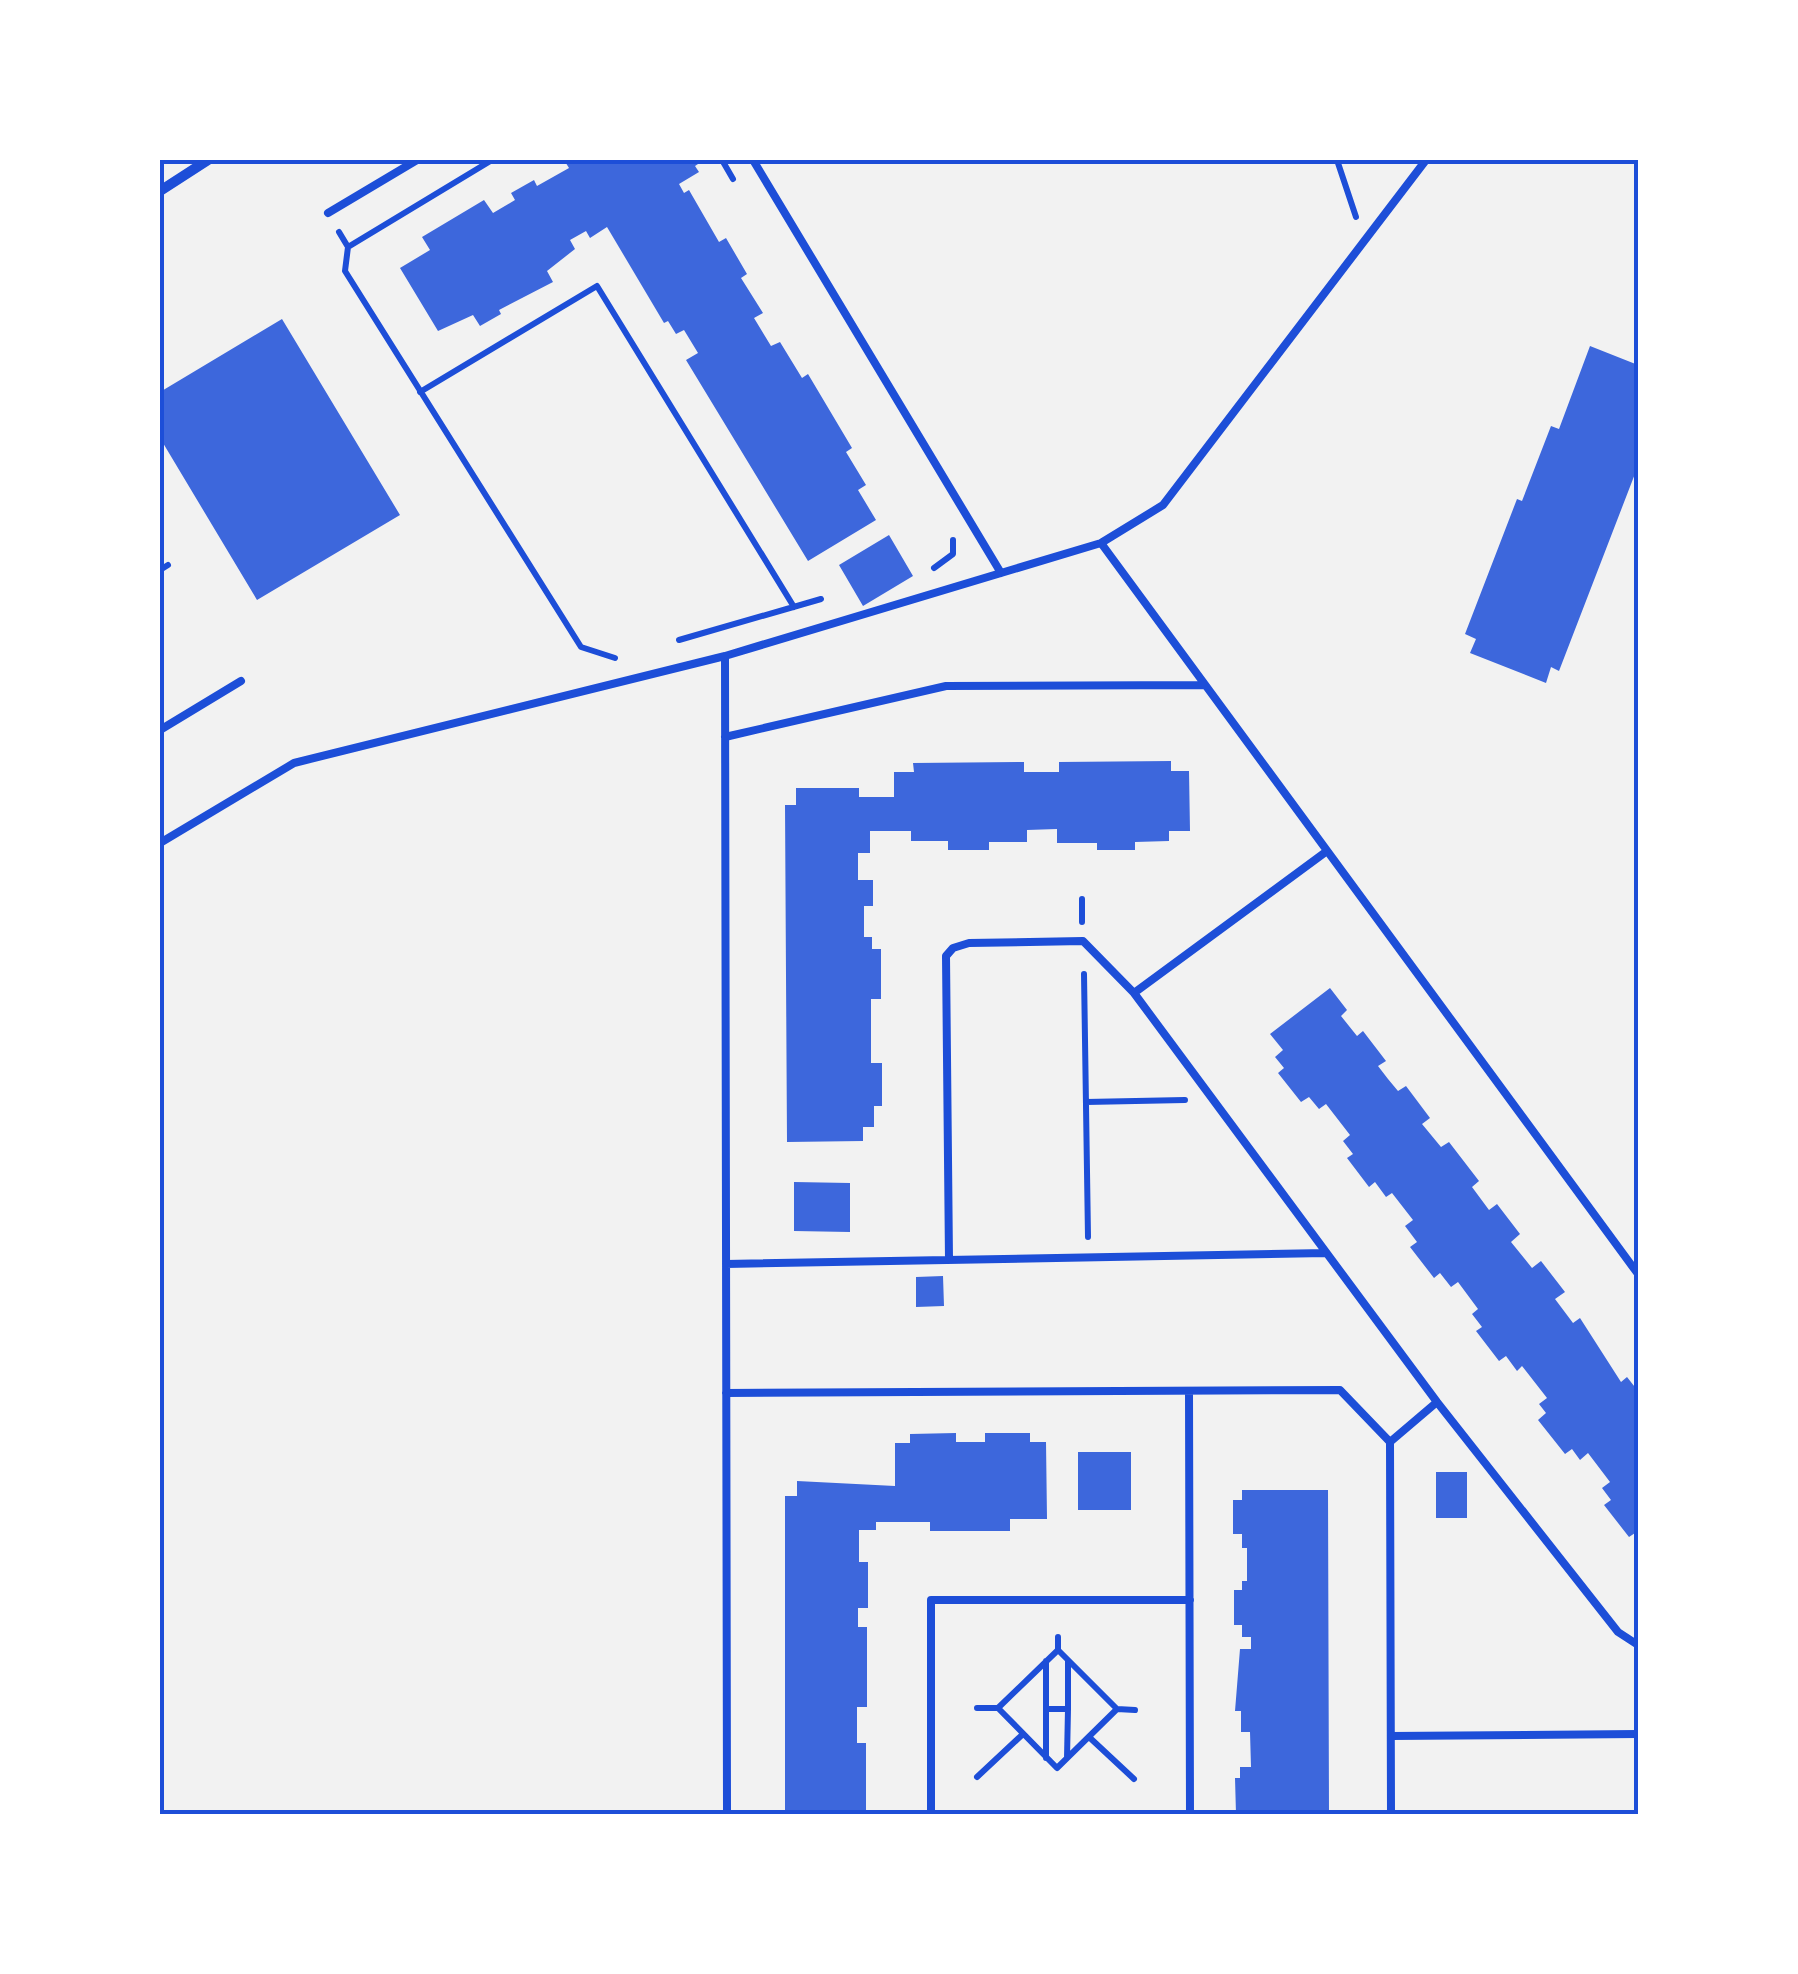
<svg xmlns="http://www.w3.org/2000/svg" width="1798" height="1974" font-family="'PT Sans',sans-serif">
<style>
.building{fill:#3d67dc}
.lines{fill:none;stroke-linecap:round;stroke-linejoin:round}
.path{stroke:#1d4ed8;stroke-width:6}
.service{stroke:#1d4ed8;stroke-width:8}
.minor{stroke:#1d4ed8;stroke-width:10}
.neatline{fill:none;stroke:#1d4ed8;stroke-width:4}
</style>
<rect width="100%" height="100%" fill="#f2f2f2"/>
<path class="building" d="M564,160H704L695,166L699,172L679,184L684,193L689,190L719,242L726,238L747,274L741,278L763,313L754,318L771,346L780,342L802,378L808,374L852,448L846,452L866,485L858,490L876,520L808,561L686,360L698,353L684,330L676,334L668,321L664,323L607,227L590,238L586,231L570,240L575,249L547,271L553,282L499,310L501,314L480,326L473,315L438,331L400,268L430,250L422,237L484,200L493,213L515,200L511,193L534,180L537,186L569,168Z
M282,319L400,515L257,600L160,438V392Z
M1590,346L1638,365V466L1559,671L1551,667L1546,683L1470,653L1476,639L1465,634L1517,499L1522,501L1551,426L1559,429Z
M889,535L913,576L863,606L839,565Z
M1171,761V771H1189L1190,831H1169V841L1135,842V850H1097V843H1057V829L1027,830V842H989V850H948V841H911V831H870V853H858V880H873V906H864V937H872V949H881V999H871V1063H882V1106H874V1127H863V1141L787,1142L785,805H796V788H859V797H894V772H914L913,763L1024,762V772H1059V762Z
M1330,988L1347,1010L1341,1016L1357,1036L1363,1031L1386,1061L1378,1066L1388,1079L1398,1091L1406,1086L1430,1118L1422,1124L1441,1147L1449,1142L1479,1181L1472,1187L1489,1210L1497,1204L1520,1234L1511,1242L1532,1268L1541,1261L1565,1292L1555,1299L1573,1323L1580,1318L1621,1382L1627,1377L1638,1391V1531L1629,1537L1604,1505L1611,1500L1602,1488L1610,1482L1588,1453L1580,1460L1572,1449L1565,1454L1538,1420L1546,1413L1539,1404L1547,1398L1522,1366L1517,1371L1506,1356L1499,1361L1476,1331L1482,1327L1472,1314L1478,1309L1458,1282L1451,1287L1440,1273L1434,1278L1410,1247L1417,1242L1405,1226L1413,1220L1392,1193L1386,1197L1375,1182L1369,1187L1347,1158L1353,1154L1343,1141L1350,1135L1326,1104L1319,1109L1309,1097L1301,1102L1278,1073L1284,1068L1275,1057L1283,1050L1270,1034Z
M794,1182L850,1183V1232L794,1231Z
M943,1276L944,1306L916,1307V1277Z
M956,1433V1442H985V1433H1030V1442H1046L1047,1519H1010V1531H930V1522H876V1530H859V1562H868V1608H858V1627H867V1707H857V1743H866V1814H785V1496H797V1481L895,1486V1443H910V1434Z
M1078,1452H1131V1510H1078Z
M1436,1472H1467V1518H1436Z
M1242,1490H1328L1329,1814H1236L1235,1778H1240V1767H1251L1250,1732H1241V1711H1235L1240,1649H1251V1637H1242V1625H1234V1590H1242V1581H1247V1548H1242V1534H1233V1500H1242Z"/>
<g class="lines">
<path class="path" d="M722,160L733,179
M1337,160L1356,217
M339,232L348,247L345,271L581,647L615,658
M348,247L492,160
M420,392L597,286L794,607
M934,568L953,554V540
M160,570L168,565
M679,640L821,599
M1082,899V922
M1084,974L1088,1237
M1086,1102L1185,1100
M1058,1637V1650
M977,1708H998L1058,1650L1117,1709L1057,1768L998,1708
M1047,1709H1068V1661
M1117,1709L1135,1710
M1089,1737L1134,1779
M1046,1758V1661
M1067,1758L1068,1709
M977,1777L1023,1734"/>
<path class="service" d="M753,160L1001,573
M328,213L417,160
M1101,543L1638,1274
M725,656L727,1814
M160,730L241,681
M725,737L946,686L1204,685
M160,843L294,763L725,656L1101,543L1163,505L1426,160
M1327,851L1134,993L1437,1402L1618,1632L1638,1645
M949,1260L946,956L953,948L969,943L1083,941L1134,993
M726,1264L1326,1253
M1189,1391L1190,1814
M726,1393L1340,1390L1390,1442L1391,1814
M1390,1442L1437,1402
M1391,1736L1638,1734
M931,1814V1600H1190"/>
<path class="minor" d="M160,191L208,160"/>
</g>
<rect width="1798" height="1974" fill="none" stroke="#ffffff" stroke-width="325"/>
<rect x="162" y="162" width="1474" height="1650" class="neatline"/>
</svg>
